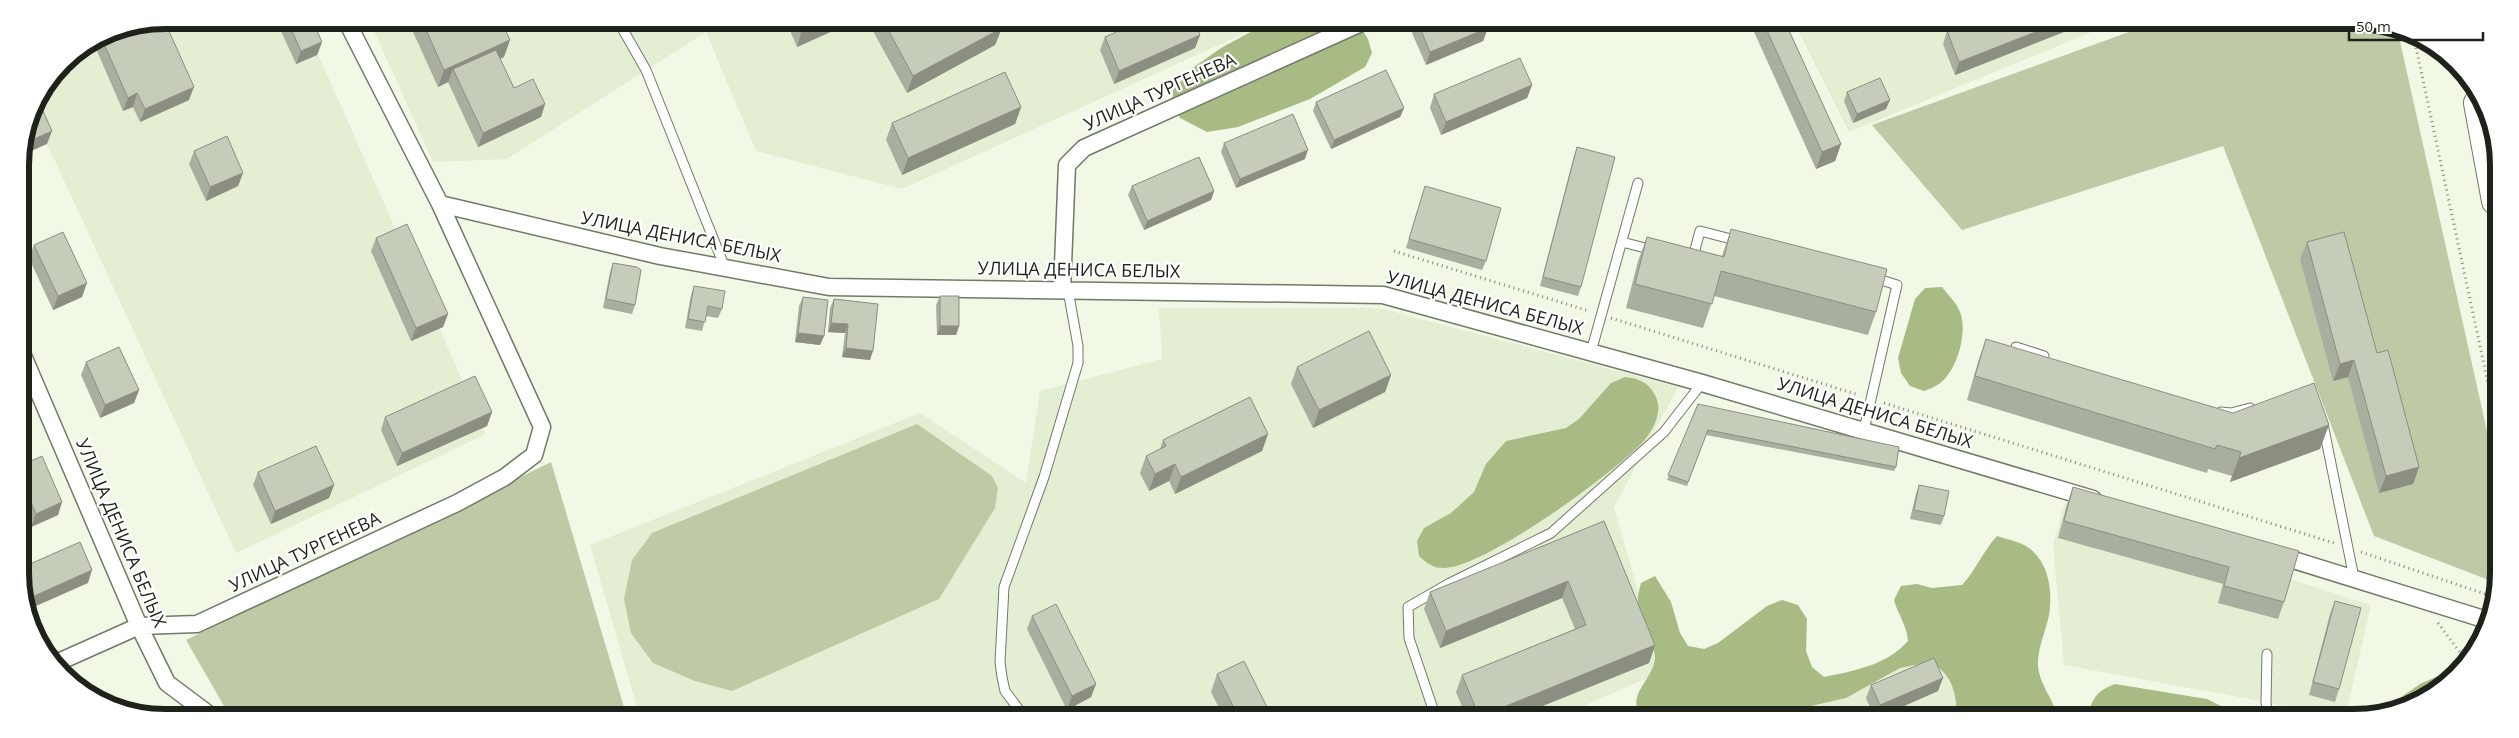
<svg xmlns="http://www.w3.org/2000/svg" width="2519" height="738" font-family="'Open Sans',sans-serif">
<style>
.built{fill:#e4eed3}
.green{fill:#bdcaa5}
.forest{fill:#a9bb85}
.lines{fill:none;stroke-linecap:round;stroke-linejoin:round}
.lane-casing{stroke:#737968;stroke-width:11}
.street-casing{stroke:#737968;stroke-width:19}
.highway-casing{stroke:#737968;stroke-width:30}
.path{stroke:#82877a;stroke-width:3;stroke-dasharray:1 4;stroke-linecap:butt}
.lane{stroke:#fff;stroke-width:9}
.street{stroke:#fff;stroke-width:16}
.highway{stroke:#fff;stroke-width:28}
.wall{fill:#a9af9f}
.shaded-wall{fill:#8a8f82}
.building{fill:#c5ccb9;stroke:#8a8f82}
.labels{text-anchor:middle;stroke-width:4.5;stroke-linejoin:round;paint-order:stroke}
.street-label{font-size:18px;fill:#1f221b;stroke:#fff}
.rim{fill:none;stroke:#1f221b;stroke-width:6}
</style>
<rect width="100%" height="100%" fill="#f1f8e5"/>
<path class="built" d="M165,20H303L486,434L236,553L31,109L63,62L110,31Z
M369,20L1269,22L902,189L756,151L706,32L507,159L433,162Z
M1795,24H2111L1849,132Z
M1159,308H1380L1678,387L1614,507L1661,672L1561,716L639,714L590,545L920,413L1026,483L1040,391L1162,359Z
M2065,503L2290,567L2287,578L2371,605L2345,718H2333L2266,702L2064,665L2053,544Z
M1938,646L1967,717L1734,716Z"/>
<path class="green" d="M2151,24L2391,25L2397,28L2495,467L2494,582L2374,536L2223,146L1962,230L1872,125Z
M917,424L992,476L998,488L995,508L939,599L732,691L695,681L653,663L631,633L624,599L632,560L652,533Z
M551,462L626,714L228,713L186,640Z"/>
<path class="forest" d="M1269,22L1358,23L1368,39L1372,53L1365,67L1310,99L1238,127L1207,132L1180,118L1172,105L1173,90L1194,67L1221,48Z
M1942,287C1948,295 1957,303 1960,312C1968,333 1957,371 1939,384C1935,387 1929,389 1924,391L1910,386L1901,373L1898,358L1915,299L1925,288Z
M1625,377C1640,379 1648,382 1655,395C1664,411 1653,431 1642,443C1611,475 1487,566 1445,568C1434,569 1427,563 1419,556L1417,541L1424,528L1451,513L1474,492L1486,464L1506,441L1566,428L1579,419L1611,383Z
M1997,536C2006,539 2017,541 2026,546C2049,560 2053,591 2049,615C2046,630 2039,645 2038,660C2036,680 2053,698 2058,717H1957C1956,692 1953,675 1930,662L1900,668L1846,698L1802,708L1782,717L1641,716C1625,695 1655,678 1655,657C1655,652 1652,647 1650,642C1641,620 1633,608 1641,583L1655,576L1671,602L1680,633L1688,646L1704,649L1718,643L1767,606L1782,600L1798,605L1807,619L1806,651L1812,667L1824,677C1854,671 1887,665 1908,641C1907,625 1898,615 1894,600L1901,586L1917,584L1932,588L1962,585C1976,570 1983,551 1997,536Z
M2449,671L2457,673C2431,700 2410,707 2375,715L2420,684Z
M2115,684L2207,699L2221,706L2233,717H2087C2093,698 2096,691 2115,684Z"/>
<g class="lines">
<g class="lane-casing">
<path id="lane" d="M618,21L646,70L725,268
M1622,242L1653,250
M1692,261L1700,231L1739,241
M2016,347L2044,356
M1591,352L1638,183
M2221,412L2231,413L2250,408
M2323,424L2354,578
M1864,430L1897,285L1875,278
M2267,654L2266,702L2268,718
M1023,715L1005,691L1002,677L1000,662L1004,587L1044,477L1078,363V346L1068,290
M1431,716L1433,709L1409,638L1408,607L1450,583L1551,533L1664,432L1702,383"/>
</g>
<g class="street-casing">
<path id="street" d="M440,204L660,256L829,287L1383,295L1702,383L2093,499
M1062,290L1067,165L1084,148L1361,23
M21,351L139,626L167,683L207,713
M2274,554L2490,621
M54,664L139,626L197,624L457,503L505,477L534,455L542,427L440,204L346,20"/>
</g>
<g class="highway-casing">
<path id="highway" d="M2478,103L2496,201"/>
</g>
<path class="path" d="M2414,38L2495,416
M1394,251L1589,311
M1611,318L1859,395
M1884,403L2334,543
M2361,552L2494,597
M2438,623L2467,662"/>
<use href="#lane" class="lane"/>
<use href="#street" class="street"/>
<use href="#highway" class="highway"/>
</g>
<path class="wall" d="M284,20H312L322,42L317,55L296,64L280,29Z
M408,21H501L504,57L500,59L514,88L545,104L541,117L478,147L448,82L438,87Z
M786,21H840L837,29L797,47Z
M868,22H998L1002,28L995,45L907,93Z
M1199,22H1218L1202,30Z
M1415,23H1486L1488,28L1483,41L1426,65L1412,33Z
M1750,23L1786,24L1841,144L1835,161L1816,169Z
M2007,24H2076L2074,28L1955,75L1943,44L1947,31L1993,29Z
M2097,24H2113L2099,30Z
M110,31L189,100L140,122L133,107L123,111L94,44L95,41Z
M1200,35L1195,48L1114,84L1100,50L1105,37Z
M1532,85L1527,98L1441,135L1430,108L1434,94Z
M1847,92L1886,109L1853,123L1844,101Z
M1316,102L1404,108L1400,117L1331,149L1313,111Z
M1021,107L1015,124L902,175L886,140L892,123Z
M1224,143L1305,159L1236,188L1221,152Z
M1577,147L1581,287L1578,296L1540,286L1574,156Z
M194,151L243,173L238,186L206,201L189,164Z
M1132,186L1214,191L1211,200L1144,230L1128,195Z
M1425,186L1486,261L1482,270L1406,248Z
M1731,229L1876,312L1868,335L1714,296L1703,328L1626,308L1638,261L1647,237L1722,256Z
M376,238L448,314L443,327L411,341L371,251Z
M2307,242L2377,353L2419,467L2413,484L2379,493L2348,377L2333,381L2300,259Z
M34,245L82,297L53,310L29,258Z
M613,263L635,305L632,314L603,308L610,272Z
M694,286L722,309L718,318L706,316L702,331L685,328L691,295Z
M940,296L959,326L956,335H937L936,305Z
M803,297L824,336L820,345L795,342L799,306Z
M834,299L870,360L842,357L845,333L828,332L830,308Z
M1986,339L2320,449L2230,482L2232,476L2208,469L2207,473L1967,400L1978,362Z
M86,362L139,390L134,403L100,418L81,375Z
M1297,367L1391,375L1385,392L1313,428L1291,384Z
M1698,404L1896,467L1894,471L1706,435L1687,486L1667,480Z
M492,412L487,426L397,466L381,430L385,417Z
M1268,434L1262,451L1175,494L1169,481L1149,491L1140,473L1146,456L1160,449L1163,440Z
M22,465L62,502L58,515L31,527L22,506Z
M258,472L334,485L329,498L271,524L253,485Z
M1919,485L1944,516L1941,525L1910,519L1916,494Z
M2073,487L2299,551L2284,602L2278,619L2218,603L2223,584L2058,538L2067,504Z
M1604,521L1655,645L1649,663L1518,716H1466L1456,692L1462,675L1575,629L1562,598L1440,648L1424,609L1430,592Z
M2335,601L2339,689L2335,702L2309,695L2330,614Z
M1032,616L1096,684L1091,697L1067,710L1027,629Z
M1217,674L1271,715L1221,712L1211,692Z
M1871,685L1938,691L1879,717H1874L1866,698Z"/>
<path class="shaded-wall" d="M829,21H840L837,29L797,47L801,33Z
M1205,22H1218L1202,30Z
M2056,24H2076L2074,28L1955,75L1959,62Z
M2101,24H2113L2099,30Z
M1002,28L995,45L907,93L913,76Z
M1488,28L1483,41L1426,65L1430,52Z
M1200,35L1195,48L1114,84L1119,71Z
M510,40L504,57L457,78L453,69L448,82L438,87L444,70Z
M322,42L317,55L296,64L301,51Z
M1532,85L1527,98L1441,135L1446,122Z
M194,87L189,100L140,122L145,109Z
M137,93L133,107L123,111L128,98Z
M1890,100L1886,109L1853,123L1857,114Z
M545,104L541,117L478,147L483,133Z
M1021,107L1015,124L902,175L908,158Z
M1404,108L1400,117L1331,149L1334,140Z
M52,131L47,144L20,156L23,144Z
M1841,144L1835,161L1816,169L1822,152Z
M1308,150L1305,159L1236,188L1240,179Z
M243,173L238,186L206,201L210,187Z
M1214,191L1211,200L1144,230L1147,221Z
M87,283L82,297L53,310L58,296Z
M448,314L443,327L411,341L416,328Z
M831,323L848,324L845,333L828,332Z
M940,326H959L956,335H937Z
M798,333L824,336L820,345L795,342Z
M846,348L873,351L870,360L842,357Z
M2354,360L2348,377L2333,381L2340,364Z
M1391,375L1385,392L1313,428L1319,410Z
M139,390L134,403L100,418L105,405Z
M492,412L487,426L397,466L402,453Z
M2329,425L2320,449L2230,482L2239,458Z
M1268,434L1262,451L1175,494L1181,477Z
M1175,464L1169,481L1149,491L1155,474Z
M2419,467L2413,484L2379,493L2386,476Z
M334,485L329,498L271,524L275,511Z
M62,502L58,515L31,527L36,514Z
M92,570L88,583L27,610L23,601Z
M1568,581L1562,598L1440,648L1446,631Z
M1655,645L1649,663L1518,716H1482Z
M1943,678L1938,691L1879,717H1876L1880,705Z
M1096,684L1091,697L1067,710L1072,696Z"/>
<path class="building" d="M164,20L194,87L145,109L137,93L128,98L101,37L110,31Z
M287,20H312L322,42L301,51Z
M422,21H501L510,40L444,70Z
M796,21H829L801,33Z
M884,22H998L1002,28L913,76Z
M1139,22H1195L1200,35L1119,71L1105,37Z
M1418,23H1486L1488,28L1430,52Z
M1764,24H1786L1841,144L1822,152Z
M1966,24H1991L1993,29L2007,24H2056L1959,62L1947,31Z
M496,50L514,88L533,79L545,104L483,133L453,69Z
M1520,58L1532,85L1446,122L1434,94Z
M1386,70L1404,108L1334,140L1316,102Z
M1005,72L1021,107L908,158L892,123Z
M1880,78L1890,100L1857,114L1847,92Z
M38,100L52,131L23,144L31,109Z
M1293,114L1308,150L1240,179L1224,143Z
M227,136L243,173L210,187L194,151Z
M1577,147L1615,157L1581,287L1543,277Z
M1199,157L1214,191L1147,221L1132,186Z
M1425,186L1501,208L1486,261L1409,239Z
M407,224L448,314L416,328L376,238Z
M1731,229L1887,269L1876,312L1721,271L1712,304L1635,284L1647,237L1724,257Z
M63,232L87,283L58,296L34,245Z
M2344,232L2377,353L2388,350L2419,467L2386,476L2354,360L2340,364L2307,242Z
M613,263L637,267L641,270L635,305L606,299Z
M694,286L725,291L722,309L708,306L705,322L688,319Z
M940,296H959V326H940Z
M803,297L828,300L824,336L798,333Z
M834,299L878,304L873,351L846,348L848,324L831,323Z
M1369,331L1391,375L1319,410L1297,367Z
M1986,339L2233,413L2314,383L2329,425L2239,458L2241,452L2217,445L2215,449L1975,376Z
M119,347L139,390L105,405L86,362Z
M475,376L492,412L402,453L385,417Z
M1250,397L1268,434L1181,477L1175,464L1155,474L1146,456L1166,446L1163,440Z
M1698,404L1899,447L1896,467L1708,430L1688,482L1668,475Z
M316,446L334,485L275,511L258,472Z
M42,456L62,502L36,514L22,482V465Z
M1919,485L1949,491L1944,516L1914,510Z
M2073,487L2299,551L2284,602L2224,586L2229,567L2064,521Z
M1604,521L1655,645L1482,716H1479L1462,675L1586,625L1568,581L1446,631L1430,592Z
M80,542L92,570L23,601V567Z
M2335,601L2361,608L2339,689L2313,682Z
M1056,604L1096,684L1072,696L1032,616Z
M1934,658L1943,678L1880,705L1871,685Z
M1244,661L1271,715H1213L1233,706L1217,674Z"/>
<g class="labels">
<g class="street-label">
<text transform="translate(1160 92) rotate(-24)" y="6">УЛИЦА ТУРГЕНЕВА</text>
<text transform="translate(681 237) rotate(11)" y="6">УЛИЦА ДЕНИСА БЕЛЫХ</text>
<text transform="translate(1079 270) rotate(1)" y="6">УЛИЦА ДЕНИСА БЕЛЫХ</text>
<text transform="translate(1485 303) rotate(15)" y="6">УЛИЦА ДЕНИСА БЕЛЫХ</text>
<text transform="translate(1875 413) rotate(17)" y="6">УЛИЦА ДЕНИСА БЕЛЫХ</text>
<text transform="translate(121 533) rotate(67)" y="6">УЛИЦА ДЕНИСА БЕЛЫХ</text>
<text transform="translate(305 552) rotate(-25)" y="6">УЛИЦА ТУРГЕНЕВА</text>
</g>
</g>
<path d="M0 0H2519V738H0ZM165 29H2354A136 136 0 0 1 2490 165V573A136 136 0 0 1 2354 709H165A136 136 0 0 1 29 573V165A136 136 0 0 1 165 29Z" fill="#fff" fill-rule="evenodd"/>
<path class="rim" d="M165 29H2354A136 136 0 0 1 2490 165V573A136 136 0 0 1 2354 709H165A136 136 0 0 1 29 573V165A136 136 0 0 1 165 29Z"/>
<path d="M2349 32v8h134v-8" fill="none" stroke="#1f221b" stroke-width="2.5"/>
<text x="2356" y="32" font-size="15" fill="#1f221b" stroke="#ffffff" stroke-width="4" paint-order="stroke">50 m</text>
</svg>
